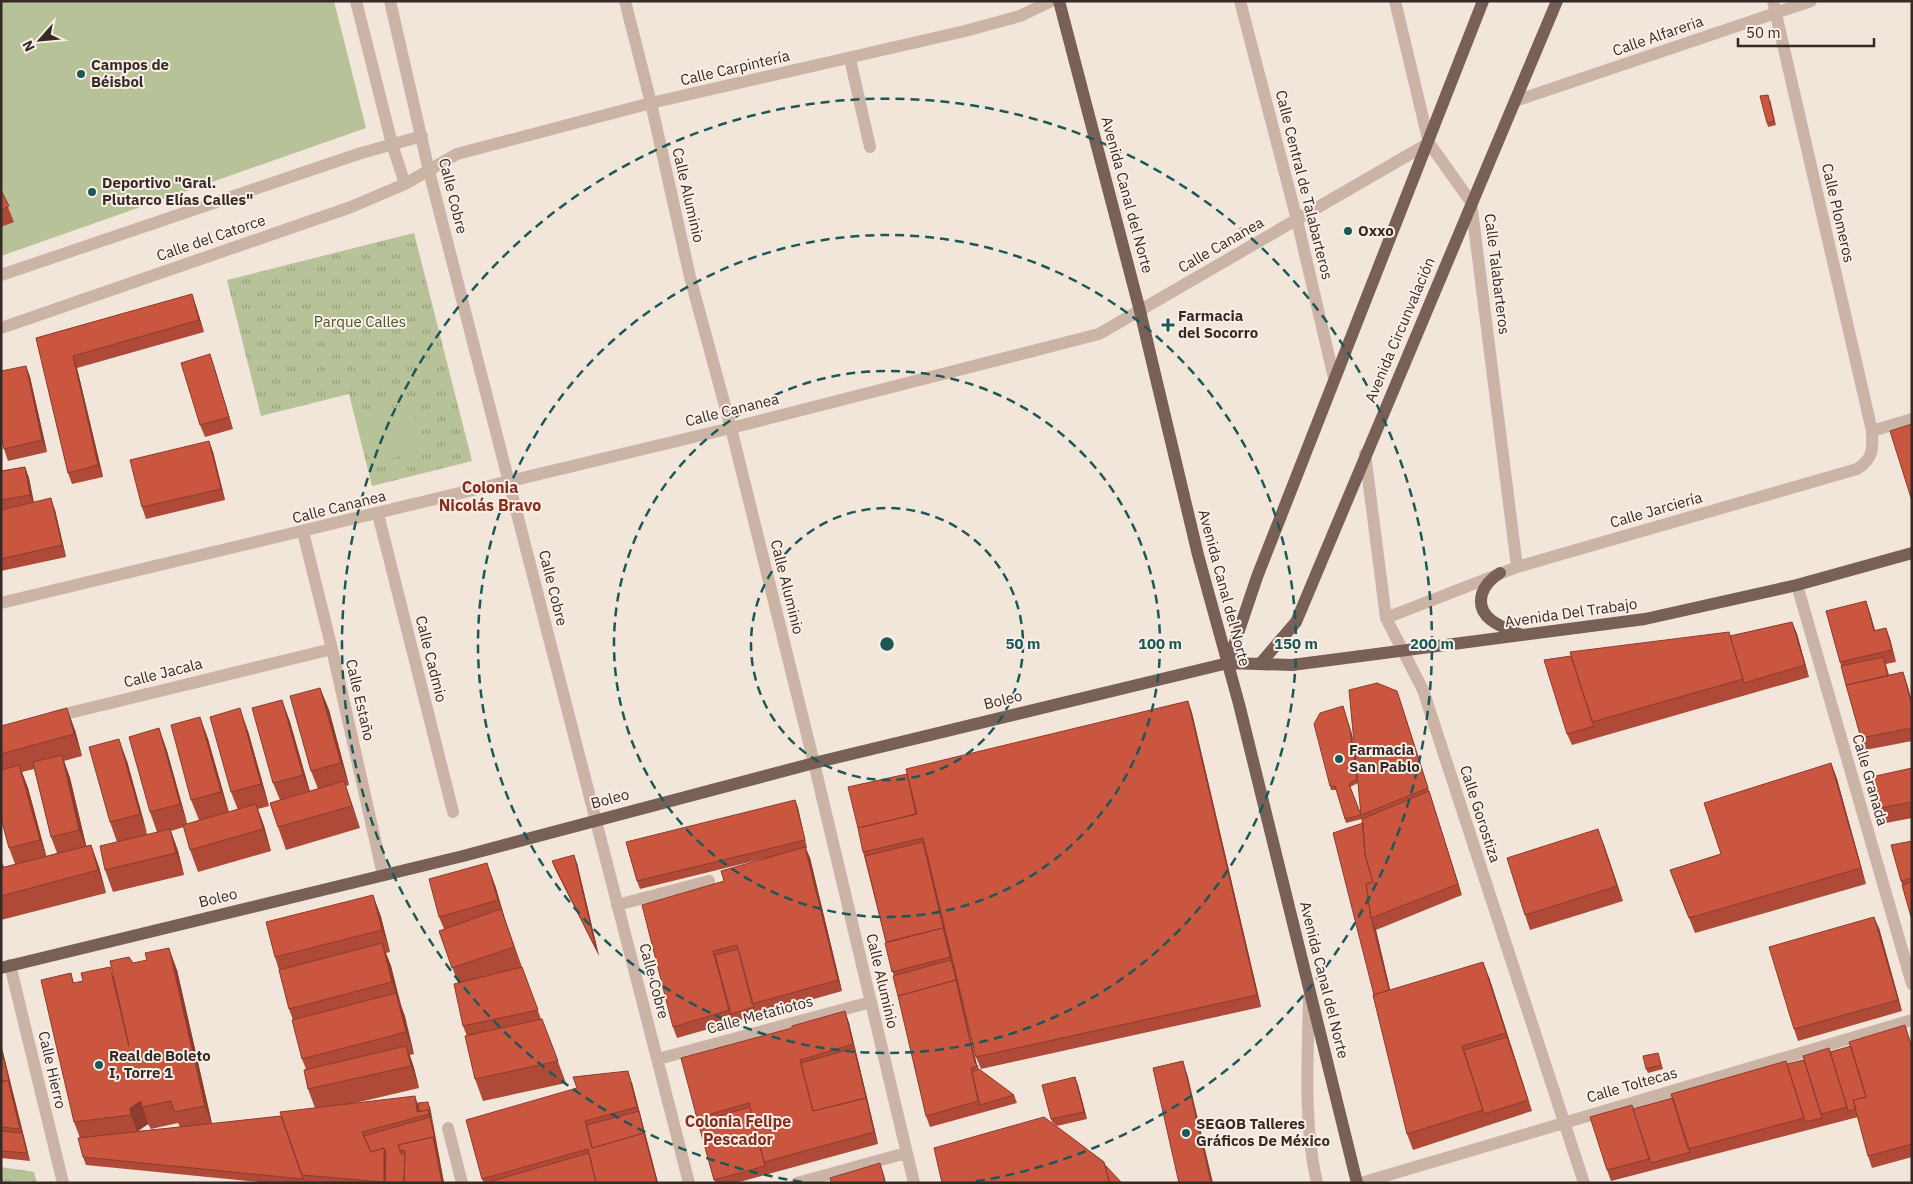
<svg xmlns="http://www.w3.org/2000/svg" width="1913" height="1184" font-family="'IBM Plex Sans',sans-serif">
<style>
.grass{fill:url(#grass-tufts)}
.pitch{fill:#b8c299}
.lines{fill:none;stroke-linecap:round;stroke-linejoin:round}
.minor{stroke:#cbb3a5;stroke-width:12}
.major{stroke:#796057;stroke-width:12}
.wall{fill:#ae4a37;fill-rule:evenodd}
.shaded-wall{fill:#8d3c2d}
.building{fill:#ca5640;stroke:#8d3c2d}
.ring{fill:none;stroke:#1b5958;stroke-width:2.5;stroke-dasharray:9 6}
.poi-dot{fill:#1b5958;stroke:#faefe6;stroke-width:2}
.labels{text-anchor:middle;stroke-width:4;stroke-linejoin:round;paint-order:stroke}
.street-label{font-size:15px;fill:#362a27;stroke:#faefe6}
.poi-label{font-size:15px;font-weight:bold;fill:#362a27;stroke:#faefe6;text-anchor:start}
.park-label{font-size:15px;fill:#49552a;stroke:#faefe6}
.neighbourhood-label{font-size:16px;font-weight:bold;fill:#882d1d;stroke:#faefe6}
.centre{fill:#1b5958;stroke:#faefe6;stroke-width:2.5}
.ring-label{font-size:15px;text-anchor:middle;font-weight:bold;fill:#1b5958;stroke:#faefe6;stroke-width:4;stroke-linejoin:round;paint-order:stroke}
</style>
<defs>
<pattern id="grass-tufts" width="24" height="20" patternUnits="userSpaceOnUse" patternTransform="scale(1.25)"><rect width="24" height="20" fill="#b8c299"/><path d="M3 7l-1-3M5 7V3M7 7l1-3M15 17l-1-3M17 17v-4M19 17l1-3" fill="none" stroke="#969e7d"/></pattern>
</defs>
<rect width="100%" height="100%" fill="#f2e5da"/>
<path class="grass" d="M414,233L472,461L372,486L349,394L261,416L227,280Z
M1,1167L34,1172L37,1183H1Z"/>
<path class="pitch" d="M1,1H334L366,128L1,256Z
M410,404L423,449L371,464L358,418Z"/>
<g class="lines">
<path class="minor" d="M356,1L392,144L405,184
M390,1L429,171L689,1183
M625,1L651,103L690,277L731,428L814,763L914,1183
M1240,1L1297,220L1334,378
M1395,1L1429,143L1471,202L1517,567
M850,59L870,147
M1515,101L1811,1
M1,275L358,154L422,136
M1,328L351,207L405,184L457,154L651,103L965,31L1020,16L1051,1
M1872,431L1912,419
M1365,454L1386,618L1423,690L1584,1183
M378,514L453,812
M303,532L332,649L383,875
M1797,585L1912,984
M1,603L731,428L1099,334L1429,143
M1386,618L1517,567L1857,469C1873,459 1873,450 1872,431L1773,1
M53,717L332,649
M617,905L709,881
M10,965L63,1183
M1309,996C1308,1057 1303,1123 1317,1183
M658,1059L871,1002
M448,1128L462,1183
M797,1183L906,1153
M1361,1183L1912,1020"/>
<path class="major" d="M1059,1L1140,311L1198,555L1239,704L1357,1183
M1500,573C1492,578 1485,584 1482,594C1475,619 1504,628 1522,635
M1228,663L1257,577L1483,1
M1260,664L1296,622L1557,1
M1,968L463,856L814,763L1228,663L1292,665L1645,619L1797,585L1912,553"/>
</g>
<path class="wall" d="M1770,99L1776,125L1768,127L1767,123Z
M1,190L14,222L1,227Z
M192,294L196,306L204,332L77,368L103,477L72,484L68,473L36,338Z
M26,366L30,377L47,452L8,461L4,449Z
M214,366L233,429L205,437L200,425Z
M209,441L213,452L225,500L146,519L142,507Z
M25,467L29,478L34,502L55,510L66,557L1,571V471Z
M1866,601L1870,613L1875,630L1886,628L1890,639L1896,662L1886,664L1889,675L1903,672L1907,684L1912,702V741L1865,750L1861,738L1840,662Z
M1792,622L1797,634L1809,677L1572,745L1567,734L1730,636Z
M320,688L329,710L349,785L346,786L360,828L286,850L278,827L280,800L273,783L282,700L290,722L310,791L318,789L311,771Z
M1397,691L1402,706L1462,895L1376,930L1390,990L1489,977L1532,1111L1413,1150L1407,1134L1374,995L1362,819L1346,823L1337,790H1331L1330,786L1352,734L1358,780ZM1358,783L1361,814L1350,787Z
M1188,701L1192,713L1261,1007L981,1069L976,1057L937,895L977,1065L979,1069L1014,1095L1017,1103L930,1127L926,1116L886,942L863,852L907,774Z
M200,717L208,739L229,812L238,810L231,792L248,731L269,806L258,809L264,826L271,851L198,872L190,850L184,827L171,831L178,851L184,875L113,892L105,870L117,842L110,822L127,761L147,835L157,832L150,812L159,728L167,751L187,824L199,820L191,800Z
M1,726L75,730L82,756L64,761L70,778L86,846L91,845L99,867L106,893L1,920V859L4,867L15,864L9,848L1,818ZM34,769L51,837L57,853L46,856L28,788L22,772Z
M1831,763L1837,779L1866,884L1695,933L1670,870L1721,854Z
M1912,768V818L1886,823L1880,808Z
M795,800L798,808L807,848H806L810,858L842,991L677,1038L673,1027L724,881L766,858L640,889L637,881Z
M1912,841V920L1901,881Z
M1604,845L1623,901L1530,930L1525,915Z
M552,861L577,863L599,956L555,869Z
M495,885L505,919L522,967L541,1019H542L566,1083L483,1101L475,1079L467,1036L463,1026L458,983L439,931L444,929L439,917Z
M373,895L381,917L390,952L386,953L391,966L414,1054L410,1055L414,1068L419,1088L351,1104H418L430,1106L444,1183H269L86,1165L83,1157L80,1138L74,1122L71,973L74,983L113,975L133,963L177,970L212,1124L281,1116L315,1108L308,1089L306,1069L302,1059L293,1020L289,1009L279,970L275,957ZM178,1123L180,1127L138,1131L148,1124L151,1129Z
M1879,928L1902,1011L1798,1041L1794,1029Z
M845,1011L849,1023L878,1144L736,1183H715L697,1118Z
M1905,1025L1912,1046V1157L1872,1168L1868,1156L1858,1117L1611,1181L1607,1170L1633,1109L1851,1046Z
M1,1044L6,1066L30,1161L1,1158Z
M1658,1053L1663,1069L1648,1073L1646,1069Z
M1075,1077L1078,1085L1087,1119L1057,1126L1104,1162L1105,1165L1052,1122L1051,1119Z
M632,1083L658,1183H484L482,1179Z"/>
<path class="shaded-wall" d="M192,294L196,306L204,332L199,320Z
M210,354L214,366L233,429L229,417Z
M73,356L77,368L103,477L98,465Z
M26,366L30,377L47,452L42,440Z
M209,441L213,452L225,500L221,489Z
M25,467L29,478L34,506L30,495Z
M51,498L55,510L66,557L62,545Z
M1866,601L1870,613L1878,642L1874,631Z
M1792,622L1797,634L1809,677L1805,665Z
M1886,628L1890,639L1896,662L1892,650Z
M1903,672L1907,684L1912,702V706Z
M320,688L329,710L349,785L341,763Z
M1397,691L1402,706L1433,803L1428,788Z
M282,700L290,722L311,797L303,775Z
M1188,701L1192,713L1261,1007L1257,995Z
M1343,706L1352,734L1358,783L1357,779Z
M67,708L75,730L82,756L74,734Z
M240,708L248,731L269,806L261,784Z
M200,717L208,739L229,814L221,792Z
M159,728L167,751L188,826L180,804Z
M119,739L127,761L148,836L140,814Z
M62,755L70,778L88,853L79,830Z
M1831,763L1837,779L1866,884L1861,868Z
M19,765L28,788L48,862L40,840Z
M344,781L352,804L360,828L352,806Z
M1429,791L1433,803L1462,895L1458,884Z
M795,800L798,808L807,848Z
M256,804L264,826L271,851L263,829Z
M170,829L178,851L184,875L176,853Z
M1598,829L1604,845L1623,901L1617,886Z
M923,842L926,850L960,991L977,1066H976Z
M91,845L99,867L106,893L98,870Z
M805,847L810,858L842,991L838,980Z
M574,855L577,863L599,956L596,949Z
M487,863L495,885L505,919L522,969L498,900Z
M373,895L381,917L390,952L382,930Z
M1874,917L1879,928L1902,1011L1898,1000Z
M1373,922L1376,930L1394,1006L1391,998Z
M382,943L391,966L400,1004L392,982Z
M169,948L177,970L213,1128L205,1106Z
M1483,962L1489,977L1532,1111L1506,1033Z
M396,993L405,1016L414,1054L406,1032Z
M845,1011L849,1023L857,1056L853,1044Z
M1,1044L30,1161L20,1129L2,1055Z
M406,1046L414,1068L419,1088L411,1066Z
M854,1048L857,1056L878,1144L874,1132Z
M1183,1061L1188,1077L1213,1183H1211Z
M628,1071L632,1083L658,1183H657Z
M1075,1077L1078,1085L1087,1119L1084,1112Z
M415,1096L419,1107L420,1116L417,1112Z
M141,1101L148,1124L138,1131L139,1137L131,1115L130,1108Z
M428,1110L433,1125L444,1183H442L433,1137L430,1118Z
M384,1148L388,1160V1183H384Z
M880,1163L884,1175L886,1183H885Z"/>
<path class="building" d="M1768,95L1774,121L1767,123L1760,96Z
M1,190L9,206L1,210Z
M192,294L199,320L73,356L98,465L68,473L36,338Z
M210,354L229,417L200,425L181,363Z
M26,366L42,440L4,449L1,437V371Z
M1912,424V501L1890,431Z
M209,441L221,489L142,507L130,460Z
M25,467L30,495L1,500V471Z
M51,498L62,545L1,559V510Z
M1866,601L1874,631L1886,628L1892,650L1840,662L1826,611Z
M1792,622L1805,665L1744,683L1730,636Z
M1729,632L1743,679L1592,722L1570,652Z
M1571,656L1594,726L1567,734L1544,660Z
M1883,657L1888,676L1846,685L1841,666Z
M1903,672L1912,706V728L1861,738L1846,685Z
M1377,683L1397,691L1428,788L1361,815L1349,690Z
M320,688L341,763L311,771L290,696Z
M282,700L303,775L273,783L252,708Z
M1188,701L1257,995L976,1057L923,838L863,852L858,828L917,814L906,769Z
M1343,706L1350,730L1357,779L1349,784L1361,815L1345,819L1335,786H1330L1314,724L1320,713Z
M67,708L74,734L1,754V726Z
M240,708L261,784L231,792L210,717Z
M200,717L221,792L191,800L171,725Z
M159,728L180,804L150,812L129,737Z
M119,739L140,814L110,822L89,747Z
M62,755L79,830L51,837L33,762Z
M1831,763L1861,868L1689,918L1670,870L1721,854L1704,803Z
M19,765L40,840L9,848L1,818V770Z
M1912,768V802L1880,808L1871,777Z
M907,774L916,814L858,828L848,787Z
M344,781L352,806L278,827L270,803Z
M1429,791L1458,884L1371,918L1366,884L1373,882L1365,855L1362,819Z
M795,800L805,840L637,881L626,842Z
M256,804L263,829L190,850L183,825Z
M1363,823L1365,855L1373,882L1366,884L1371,918L1389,990L1374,995L1333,833Z
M170,829L176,853L105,870L100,846Z
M1598,829L1617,886L1525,915L1507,858Z
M1912,841V878L1901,881L1891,845Z
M923,842L944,931L943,928L886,942L865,856Z
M91,845L98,870L1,896V868Z
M805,847L838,980L752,1004L737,945L713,951L729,1010L673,1027L642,905L724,881L721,871Z
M574,855L596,949L552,861Z
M487,863L498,900L439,917L429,879Z
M1912,882V920L1902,885Z
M373,895L382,930L275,957L266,922Z
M501,909L514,947L452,968L439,931Z
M1874,917L1898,1000L1794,1029L1769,947Z
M943,928L950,957L892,972L885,943Z
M382,943L392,982L289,1009L279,970Z
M169,948L205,1106L174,1112L171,1101L142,1107L141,1101L130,1108L131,1115L74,1122L41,980L71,973L73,983L83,981L81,973L110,967L129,1046L110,961L129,957L133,963L147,960L145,953Z
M738,949L754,1007L731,1014L715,955Z
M951,960L957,983L956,980L898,996L893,976Z
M1483,962L1506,1033L1462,1046L1483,1110L1407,1134L1373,995Z
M522,967L538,1010L463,1026L454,984Z
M956,980L975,1063L978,1066L971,1068L978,1101L926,1116L898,996Z
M396,993L406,1032L302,1059L292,1020Z
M845,1011L853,1044L800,1060L813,1111L866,1098L874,1132L764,1162L749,1103L697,1118L681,1058L792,1028V1026Z
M542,1019L558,1061L475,1079L465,1036Z
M1905,1025L1912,1049V1144L1868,1156L1853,1100L1866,1097L1849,1042Z
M1507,1037L1528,1100L1484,1114L1464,1050Z
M406,1046L411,1066L308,1089L304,1070Z
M1851,1046L1866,1097L1853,1100L1856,1109L1848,1111L1830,1052Z
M854,1048L867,1102L866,1098L813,1111L801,1063Z
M1829,1048L1847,1107L1821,1114L1803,1056Z
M1658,1053L1661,1065L1646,1069L1643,1056Z
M1,1059H4L10,1084L8,1080L1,1082Z
M1804,1060L1822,1118L1805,1122L1787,1064Z
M1183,1061L1211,1183H1179L1153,1068Z
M1786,1061L1804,1118L1688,1149L1671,1094Z
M979,1069L1014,1095L980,1105L972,1072Z
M628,1071L637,1107L585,1121L592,1148L644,1133L657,1183H596L588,1149L482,1179L466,1120L577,1088L573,1077Z
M1075,1077L1084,1112L1051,1119L1042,1085Z
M8,1080L20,1129L1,1127V1082Z
M415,1096L417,1112L428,1110L429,1114L362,1132L371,1152L384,1148V1182L302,1175L280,1112Z
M1673,1098L1690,1152L1651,1163L1633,1109Z
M428,1102L431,1118L428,1110L419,1111L418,1103Z
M1632,1105L1649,1159L1607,1170L1590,1117Z
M750,1107L765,1166L714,1180L698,1122Z
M639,1111L645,1137L644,1133L592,1148L587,1125Z
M281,1116L303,1179L83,1157L78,1138Z
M430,1117L435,1140L433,1137L398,1145L401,1154H405L404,1183H385L386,1152L384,1148L371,1152L364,1136Z
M1044,1117L1104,1162L1109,1183H942L934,1148Z
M1,1131L22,1133L27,1153L1,1151Z
M433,1137L442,1183H404L405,1151L400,1150L398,1145Z
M589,1153L596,1183H485Z
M880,1163L885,1183H831L830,1178Z
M1105,1165L1122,1183H1110Z"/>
<g class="ring">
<circle cx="887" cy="644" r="136"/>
<circle cx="887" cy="644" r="273"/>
<circle cx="887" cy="644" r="409"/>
<path d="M802 1182A545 545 0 1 1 972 1182"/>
</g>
<g class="poi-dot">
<circle cx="81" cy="74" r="5"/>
<circle cx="92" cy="192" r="5"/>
<circle cx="1348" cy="231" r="5"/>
<path d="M1165.5 317.5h5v5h5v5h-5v5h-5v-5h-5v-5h5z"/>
<circle cx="1339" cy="759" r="5"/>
<circle cx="99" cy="1065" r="5"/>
<circle cx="1186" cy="1133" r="5"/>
</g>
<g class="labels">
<g class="street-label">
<text transform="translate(1658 36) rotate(-19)" y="5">Calle Alfareria</text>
<text transform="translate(735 68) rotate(-13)" y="5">Calle Carpintería</text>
<text transform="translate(1304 185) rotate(76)" y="5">Calle Central de Talabarteros</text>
<text transform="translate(688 195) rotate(77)" y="5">Calle Aluminio</text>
<text transform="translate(1127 195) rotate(75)" y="5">Avenida Canal del Norte</text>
<text transform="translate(453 196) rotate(76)" y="5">Calle Cobre</text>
<text transform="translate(1838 213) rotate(77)" y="5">Calle Plomeros</text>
<text transform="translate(211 238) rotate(-19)" y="5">Calle del Catorce</text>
<text transform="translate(1221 245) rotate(-30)" y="5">Calle Cananea</text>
<text transform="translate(1497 274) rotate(83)" y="5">Calle Talabarteros</text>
<text transform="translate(1400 330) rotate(-67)" y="5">Avenida Circunvalación</text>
<text transform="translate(732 410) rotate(-14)" y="5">Calle Cananea</text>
<text transform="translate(339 507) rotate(-14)" y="5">Calle Cananea</text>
<text transform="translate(1656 510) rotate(-16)" y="5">Calle Jarciería</text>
<text transform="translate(787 587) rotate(76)" y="5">Calle Aluminio</text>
<text transform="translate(553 588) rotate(76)" y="5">Calle Cobre</text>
<text transform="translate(1224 588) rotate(75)" y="5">Avenida Canal del Norte</text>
<text transform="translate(1571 613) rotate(-8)" y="5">Avenida Del Trabajo</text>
<text transform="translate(431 659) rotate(76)" y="5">Calle Cadmio</text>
<text transform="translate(163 673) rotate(-14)" y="5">Calle Jacala</text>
<text transform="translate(360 700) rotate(77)" y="5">Calle Estaño</text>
<text transform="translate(1003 700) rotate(-14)" y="5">Boleo</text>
<text transform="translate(1870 780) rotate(74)" y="5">Calle Granada</text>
<text transform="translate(610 799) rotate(-15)" y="5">Boleo</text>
<text transform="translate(1480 814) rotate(72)" y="5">Calle Gorostiza</text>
<text transform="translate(218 898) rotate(-14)" y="5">Boleo</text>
<text transform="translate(1324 980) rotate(76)" y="5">Avenida Canal del Norte</text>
<text transform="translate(654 981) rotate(75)" y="5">Calle Cobre</text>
<text transform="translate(882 981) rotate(77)" y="5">Calle Aluminio</text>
<text transform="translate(760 1015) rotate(-15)" y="5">Calle Metatiotos</text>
<text transform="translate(52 1070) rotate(77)" y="5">Calle Hierro</text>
<text transform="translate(1632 1085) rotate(-16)" y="5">Calle Toltecas</text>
</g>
<g class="poi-label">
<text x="91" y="70">Campos de<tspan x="91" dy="17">Béisbol</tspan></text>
<text x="102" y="188">Deportivo "Gral.<tspan x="102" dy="17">Plutarco Elías Calles"</tspan></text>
<text x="1358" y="236">Oxxo</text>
<text x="1178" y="321">Farmacia<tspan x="1178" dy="17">del Socorro</tspan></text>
<text x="1349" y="755">Farmacia<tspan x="1349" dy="17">San Pablo</tspan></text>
<text x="109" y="1061">Real de Boleto<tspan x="109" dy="17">I, Torre 1</tspan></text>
<text x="1196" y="1129">SEGOB Talleres<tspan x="1196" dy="17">Gráficos De México</tspan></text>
</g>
<g class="park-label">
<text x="360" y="327">Parque Calles</text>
</g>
<g class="neighbourhood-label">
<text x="490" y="493">Colonia<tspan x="490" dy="18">Nicolás Bravo</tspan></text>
<text x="738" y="1127">Colonia Felipe<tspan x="738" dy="18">Pescador</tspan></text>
</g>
</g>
<circle cx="887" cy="644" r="8" class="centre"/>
<g class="ring-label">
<text x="1023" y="649">50 m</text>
<text x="1160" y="649">100 m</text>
<text x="1296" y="649">150 m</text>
<text x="1432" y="649">200 m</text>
</g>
<rect width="1913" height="1184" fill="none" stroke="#362a27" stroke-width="5"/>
<g transform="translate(40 40) rotate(243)" stroke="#faefe6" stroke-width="4" paint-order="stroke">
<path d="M0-4L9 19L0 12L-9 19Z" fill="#362a27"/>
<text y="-8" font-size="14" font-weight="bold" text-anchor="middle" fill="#362a27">N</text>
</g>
<path d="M1738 38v8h136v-8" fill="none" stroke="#362a27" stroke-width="2.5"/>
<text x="1746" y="38" font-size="15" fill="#362a27" stroke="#faefe6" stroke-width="4" paint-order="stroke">50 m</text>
</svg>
